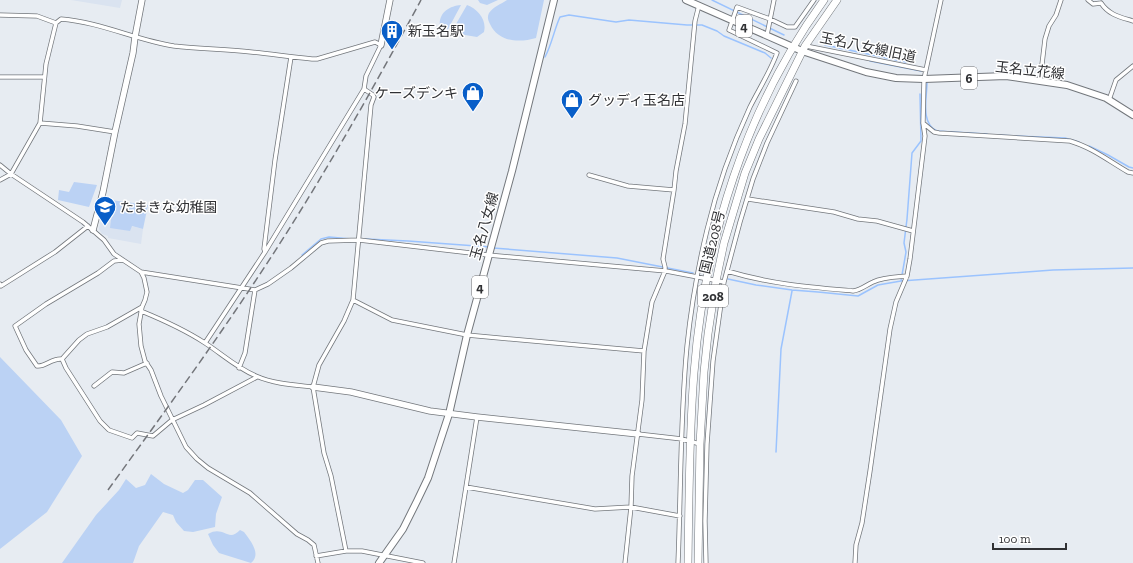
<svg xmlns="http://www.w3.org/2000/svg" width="1133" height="563" font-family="'Zilla Slab','Noto Sans JP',serif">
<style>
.built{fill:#dae3f0}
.green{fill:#bbd2f4}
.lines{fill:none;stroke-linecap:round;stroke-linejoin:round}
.stream{stroke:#9bc3fe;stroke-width:1.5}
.street-casing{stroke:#73777c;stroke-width:5}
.secondary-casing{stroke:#73777c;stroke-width:7}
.primary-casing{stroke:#73777c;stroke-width:8}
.highway-casing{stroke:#73777c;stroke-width:8}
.street{stroke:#fff;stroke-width:3.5}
.secondary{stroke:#fff;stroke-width:5.5}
.primary{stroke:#fff;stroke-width:6}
.highway{stroke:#fff;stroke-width:7}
.rail{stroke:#73757a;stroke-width:1.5;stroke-dasharray:8 4;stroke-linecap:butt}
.labels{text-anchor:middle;stroke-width:3;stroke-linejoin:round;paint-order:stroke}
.shield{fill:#fff;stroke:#6e6f71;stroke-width:1}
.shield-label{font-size:13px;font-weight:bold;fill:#303134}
.poi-label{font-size:14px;fill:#303134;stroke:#fff;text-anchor:start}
.street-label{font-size:14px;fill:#303134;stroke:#fff}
</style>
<rect width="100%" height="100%" fill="#e7ecf2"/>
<path class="built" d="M71,0H122L120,8Z
M103,210L112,212L131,226L143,229L141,244L108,238V236L102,234L99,229Z"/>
<path class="green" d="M478,0H498L487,5L480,3Z
M507,0H544L536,38C519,43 498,42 490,24C488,20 487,17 489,13C493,7 501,4 507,0Z
M461,5L446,33L440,27C438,13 449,6 461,5Z
M467,5C478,9 487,20 484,32L477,37L453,33L452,31Z
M74,182L97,185L89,207L58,200L59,190L69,192Z
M111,200L148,205L143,229L132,226L130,231L110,228L112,212L111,207Z
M0,357L61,420L82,456L47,512L0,549Z
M151,474L164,484L183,493L188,490L195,480H203L222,497L216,514L215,527L193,532L184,531L176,522L173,515L163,512L139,546L133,563H62L96,515L119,490L126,479L136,488L145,485Z
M240,530L244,532C250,540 262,554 251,563L219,553L213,545L208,534C224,525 228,543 240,530Z"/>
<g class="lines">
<path class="stream" d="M712,0L784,35
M825,45L906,62
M545,57C552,44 554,30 560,17L569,15L616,22L629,20L687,25H702L717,31L724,36L765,53L771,58
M870,61L921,71
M927,82C927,98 920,123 937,131L987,134
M995,135L1065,138L1079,142
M1089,146L1108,155L1129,167L1133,168
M366,239L408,241L490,247
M493,248L617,258L693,273
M302,255L321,239L329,237L352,239
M728,279L756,285L792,290L818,292L858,296L878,285L901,281L1053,270L1133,268
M901,281L906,252L904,243L907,219L912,153L921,141L920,94
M776,452L781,349L792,291"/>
<g class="street-casing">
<path id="street" d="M1088,0L1093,4L1101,3
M1101,3C1109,15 1120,17 1133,21
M0,15L37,16L56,23
M767,35L774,0
M806,46L926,70
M0,77H44
M1040,81L1045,39L1049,26L1056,15L1061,0
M1109,100L1116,80L1133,66
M40,123L77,126L115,132
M923,123L934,132L939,133L1070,141C1091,147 1109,161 1128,172L1133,173
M0,165L11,174L83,222L104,240L114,254L141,272L255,290L268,284L291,268L321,243L328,241L359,240L488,255L666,271L724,282
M589,175L628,186L674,190L663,259L665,267V271L652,302L644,351L642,400L632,476L631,507L625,563
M0,180L11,174L40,123L46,64L56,23L61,19C100,22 136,40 174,46C199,49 225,49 251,52C271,54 291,57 312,59H317L375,42L381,45L366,76L364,89L265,252L205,343
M674,190L676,171L685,124L695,21L699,5
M748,199L834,212L858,219L877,221L913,231
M265,252L264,249L275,160L291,57
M727,271C770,284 809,287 853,291C861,290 866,285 873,282C883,277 896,277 907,276
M141,272L144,278L147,292L145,300L142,307L139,324L141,346L145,361L151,370L161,396L186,447L197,459L208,468L250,493L297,534L308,540L314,545L318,563
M0,284L1,286L55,252L88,226
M353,300L392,320L467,335L644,351
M141,311C163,320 185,330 205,343C222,354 237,368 256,376C274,384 295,385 313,387
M62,359L66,368L100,421L109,430L132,438L137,433L153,436L172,420L204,405L257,377
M62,359C51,358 46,367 37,366L26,350L15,326L46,304L98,273L114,261L123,260
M62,359L79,340L87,334L107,327L142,307
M239,368L245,353L255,290
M94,386L112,372L124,373L147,363
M638,434L682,439L700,444
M466,487L595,509L631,507L680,516
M346,551L331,476L324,453L313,387L319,365L344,321L353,300L371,105L374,97L373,95L364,89
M316,556L346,551H362L423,563
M454,563L477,417
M678,563C681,491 680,418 687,346C691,308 698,267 707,230C717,188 732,146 750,107C759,89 770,72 777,53L729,30L737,7L770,19L787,27H795L814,0
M706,563L705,521L707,444L713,361L724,282L740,222L753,179L767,143L796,81
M855,563L856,545L862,523L870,471L890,329L896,302L907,276L910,259L925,136L923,123L924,79L941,0"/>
</g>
<g class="secondary-casing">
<path id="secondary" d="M381,45L390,0
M93,230L103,192L115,132L133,53L135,37L142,0
M313,387L351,392L430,411L477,417L638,434"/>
</g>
<g class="primary-casing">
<path id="primary" d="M686,0L802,51L866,72L896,78L924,79L1006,76L1067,85L1106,98L1133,115
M379,563L403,529L417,501L428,478L449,414L467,335L512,171L554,0"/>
</g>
<g class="highway-casing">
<path id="highway" d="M688,563C689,499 689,436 694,373C704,241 746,107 824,0
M698,563L700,444L704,372L708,334L716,281L724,243L745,173L759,139L805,46L837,0"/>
</g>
<use href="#street" class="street"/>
<use href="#secondary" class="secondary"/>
<use href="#primary" class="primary"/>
<use href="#highway" class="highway"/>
<path class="rail" d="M108,490C157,422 207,354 254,283C315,192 369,96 421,0"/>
</g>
<defs>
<g id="building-pin" transform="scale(1.15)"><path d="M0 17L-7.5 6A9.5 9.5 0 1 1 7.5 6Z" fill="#085ec8" stroke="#fff"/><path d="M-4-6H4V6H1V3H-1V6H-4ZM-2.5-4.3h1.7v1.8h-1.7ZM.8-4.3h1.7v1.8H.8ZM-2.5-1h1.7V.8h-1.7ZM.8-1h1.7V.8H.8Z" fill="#fff"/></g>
<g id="shop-pin" transform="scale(1.15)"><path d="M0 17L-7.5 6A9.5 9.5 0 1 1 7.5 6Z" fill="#085ec8" stroke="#fff"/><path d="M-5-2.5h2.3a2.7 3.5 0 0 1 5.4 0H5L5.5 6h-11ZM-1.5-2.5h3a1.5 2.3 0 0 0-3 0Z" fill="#fff"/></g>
<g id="school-pin" transform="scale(1.15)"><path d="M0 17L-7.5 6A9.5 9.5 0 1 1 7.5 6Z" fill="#085ec8" stroke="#fff"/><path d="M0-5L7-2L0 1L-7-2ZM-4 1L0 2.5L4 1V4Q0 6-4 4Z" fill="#fff"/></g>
</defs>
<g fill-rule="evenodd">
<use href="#building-pin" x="392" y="31"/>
<use href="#shop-pin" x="473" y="93"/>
<use href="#shop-pin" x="572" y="100"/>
<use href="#school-pin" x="105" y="207"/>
</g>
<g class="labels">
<g class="shield">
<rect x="736" y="15" width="16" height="22" rx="3"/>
<rect x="961" y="67" width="16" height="22" rx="3"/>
<rect x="472" y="276" width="16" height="22" rx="3"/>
<rect x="698" y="285" width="30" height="22" rx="3"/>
</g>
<g class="shield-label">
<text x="744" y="31">4</text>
<text x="969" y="83">6</text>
<text x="480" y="292">4</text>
<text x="713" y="301">208</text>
</g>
<g class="poi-label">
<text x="408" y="36">新玉名駅</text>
<text x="458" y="98" text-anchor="end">ケーズデンキ</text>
<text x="588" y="105">グッディ玉名店</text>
<text x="120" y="212">たまきな幼稚園</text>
</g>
<g class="street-label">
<text transform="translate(868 47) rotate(12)" y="5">玉名八女線旧道</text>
<text transform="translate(1030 70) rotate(6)" y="5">玉名立花線</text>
<text transform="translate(484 226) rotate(-74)" y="5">玉名八女線</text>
<text transform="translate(712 242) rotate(-76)" y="5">国道208号</text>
</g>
</g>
<path d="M993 543v6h73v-6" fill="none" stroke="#303134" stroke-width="2"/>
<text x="999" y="543" font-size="12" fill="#303134" stroke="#ffffff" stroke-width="3" paint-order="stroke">100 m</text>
</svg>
